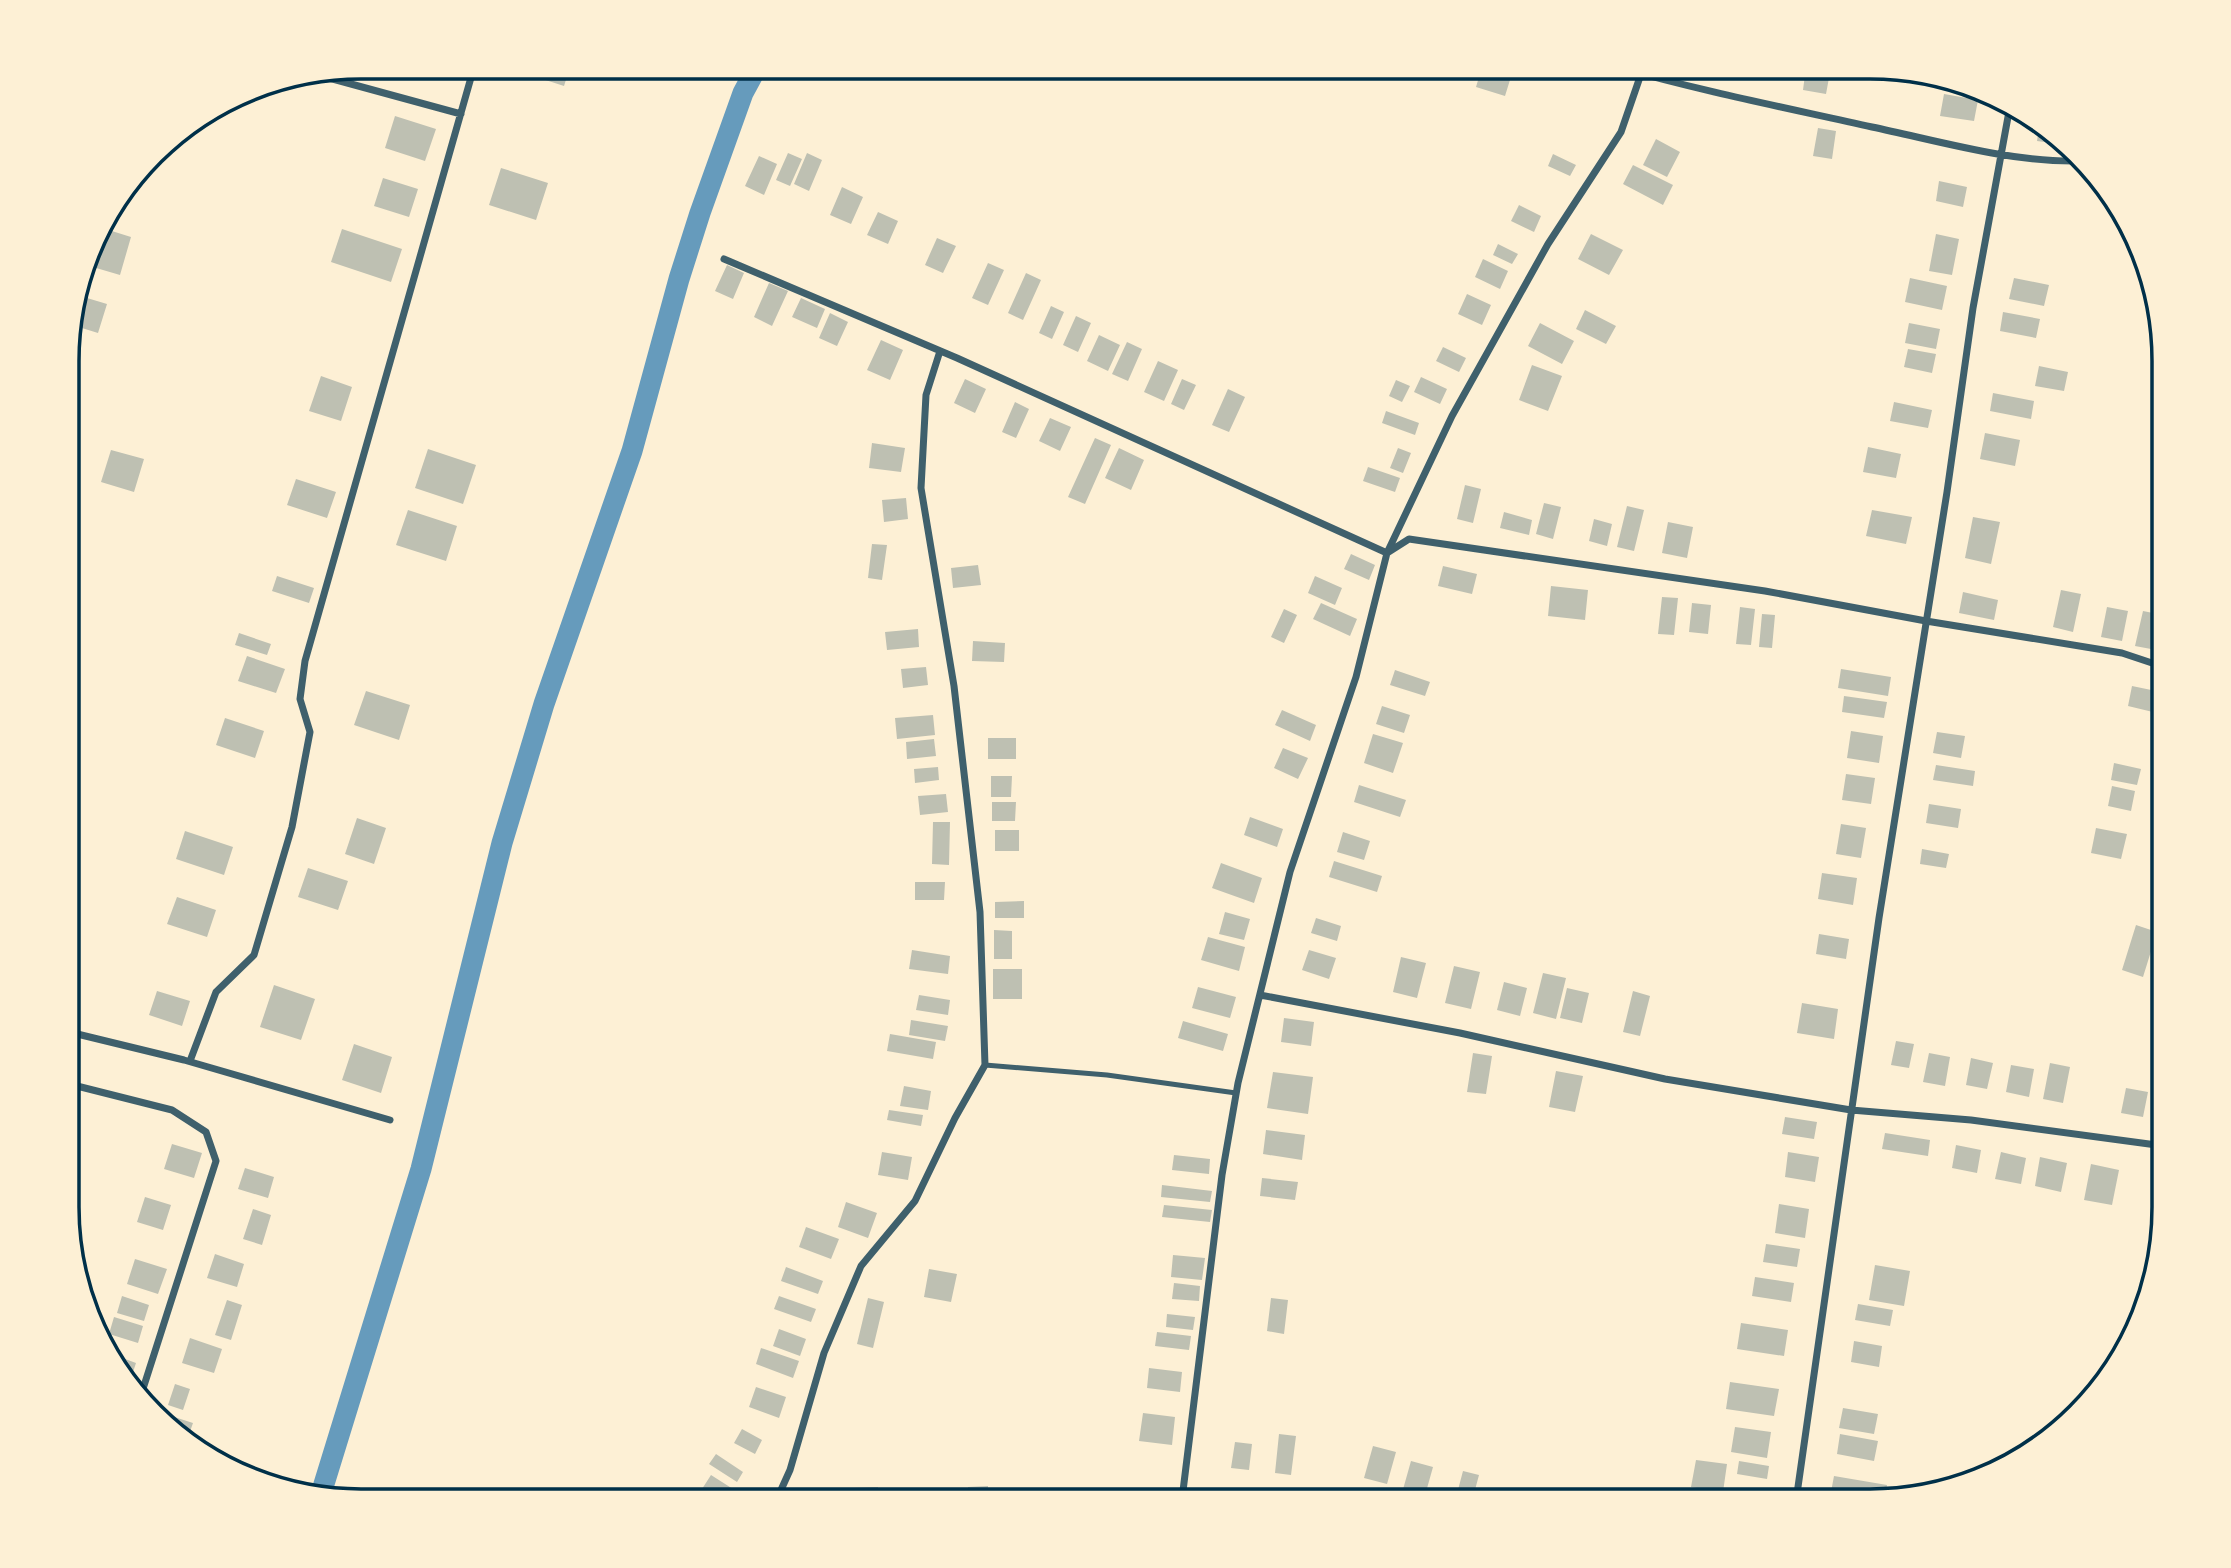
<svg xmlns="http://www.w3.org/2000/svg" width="2231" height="1568" font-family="Manrope,sans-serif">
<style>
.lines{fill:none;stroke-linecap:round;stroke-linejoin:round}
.canal{stroke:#669bbc;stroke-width:21}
.building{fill:#bec0b2}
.service{stroke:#3f606c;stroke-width:5}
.minor{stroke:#3f606c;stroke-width:7}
.rim{fill:none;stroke:#003049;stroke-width:3.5}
</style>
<rect width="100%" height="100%" fill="#fdf0d5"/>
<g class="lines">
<path class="canal" d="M320,1497L421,1169L502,843L544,704L632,451L679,279L700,213L743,93L757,67"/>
</g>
<path class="building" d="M526,67H570L564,86L524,73Z
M1482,67H1514L1505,96L1476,87Z
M1806,67H1831L1826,94L1803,90Z
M1944,94L1978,100L1974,121L1940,116Z
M395,116L436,129L425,161L385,148Z
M2040,122L2049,127L2060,140L2059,144L2037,141Z
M1818,128L1836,131L1832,159L1813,156Z
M1656,139L1680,152L1667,177L1643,165Z
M788,153L802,159L790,186L776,180Z
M807,153L822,160L809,191L794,184Z
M1553,154L1576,165L1570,176L1548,166Z
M759,156L777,164L764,195L745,186Z
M1633,165L1673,185L1663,205L1623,184Z
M501,168L548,183L536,220L489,205Z
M383,178L418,189L409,217L374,206Z
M1939,181L1967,187L1963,207L1936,201Z
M842,187L863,197L851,224L830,215Z
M1519,205L1541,216L1534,232L1511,221Z
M878,212L898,221L888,244L867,235Z
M99,227L131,237L120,275L86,265Z
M342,229L402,249L391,282L331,262Z
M1591,234L1623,250L1609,275L1578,259Z
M1936,234L1959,239L1952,275L1929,271Z
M937,238L956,246L943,273L925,265Z
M1498,244L1518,254L1512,264L1493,255Z
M1483,259L1508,271L1500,289L1475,277Z
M988,263L1004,270L988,305L972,298Z
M727,265L744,273L733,299L715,291Z
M1026,273L1041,280L1023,320L1008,313Z
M1910,278L1947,286L1942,310L1905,302Z
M2014,278L2049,285L2044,306L2009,299Z
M769,283L788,291L772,326L754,317Z
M1467,294L1491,305L1482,325L1458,314Z
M77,295L107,304L98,333L69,324Z
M801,298L825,309L817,328L792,317Z
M1051,306L1064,312L1052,339L1039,333Z
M1585,310L1616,326L1606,344L1576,329Z
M2003,312L2040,319L2036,338L2000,331Z
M830,313L848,322L837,346L819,338Z
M1076,316L1091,323L1078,352L1063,345Z
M1540,323L1574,341L1562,364L1528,346Z
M1909,323L1940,329L1936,349L1905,343Z
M1099,335L1120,345L1108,371L1087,361Z
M881,340L903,350L890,380L867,370Z
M1127,342L1142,349L1128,381L1112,374Z
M1443,347L1466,358L1459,372L1436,361Z
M1908,349L1936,354L1932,373L1904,367Z
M1158,361L1178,370L1164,401L1144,392Z
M1532,365L1562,376L1548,411L1519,400Z
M2039,366L2068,372L2064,391L2035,386Z
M321,376L352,387L341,421L309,411Z
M1421,377L1447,389L1440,404L1414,392Z
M965,379L986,389L975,413L954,403Z
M1182,379L1196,385L1184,410L1171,404Z
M1396,380L1410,386L1402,402L1389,396Z
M1228,389L1245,397L1229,432L1212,425Z
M1993,393L2034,401L2031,419L1990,411Z
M1015,402L1029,409L1016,438L1002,432Z
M1894,402L1932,410L1928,428L1890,421Z
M1386,411L1419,423L1415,435L1382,423Z
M1050,418L1071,427L1060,451L1039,441Z
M1985,433L2020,440L2015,466L1980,459Z
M1095,438L1111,445L1085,504L1068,497Z
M872,443L905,448L901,472L869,468Z
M1868,447L1901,454L1896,478L1863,472Z
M1119,448L1144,460L1131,490L1105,478Z
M1398,448L1411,453L1403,473L1390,468Z
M428,449L476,465L463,504L415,488Z
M111,450L144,459L134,492L101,482Z
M1368,467L1400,478L1395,492L1363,481Z
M296,479L336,492L327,518L287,505Z
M69,485L80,488L70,522H69Z
M1465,485L1481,489L1473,523L1457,519Z
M906,498L908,519L884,522L882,500Z
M1544,503L1561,507L1553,539L1536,534Z
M1627,506L1644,510L1634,551L1617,547Z
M408,510L457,526L446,561L396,545Z
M1872,510L1912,517L1906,544L1866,536Z
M1504,512L1532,520L1529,535L1500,528Z
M1973,517L2000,522L1991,564L1965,558Z
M1594,519L1612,524L1607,546L1589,541Z
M1668,522L1693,527L1687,558L1662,553Z
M872,544L887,545L882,580L868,578Z
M1351,554L1375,565L1369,580L1344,569Z
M978,565L981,585L953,588L951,568Z
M1443,566L1477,574L1472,594L1438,586Z
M277,576L314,588L309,603L272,591Z
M1315,576L1342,588L1335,605L1308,593Z
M1551,586L1588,590L1585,620L1548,616Z
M2061,590L2081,594L2073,632L2053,627Z
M1963,592L1998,600L1994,620L1959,613Z
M1662,597L1678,598L1674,635L1658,634Z
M1321,603L1357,619L1350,636L1313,619Z
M1692,603L1711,605L1708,634L1689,632Z
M1740,607L1755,609L1751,645L1736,644Z
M2107,607L2128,611L2122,641L2101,637Z
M1284,609L1297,615L1284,643L1271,637Z
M2143,611L2158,614L2151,649L2135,646Z
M1762,614L1775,615L1772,648L1759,647Z
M918,629L919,647L887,650L885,632Z
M239,633L271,644L267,655L235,645Z
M973,641L1005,643L1004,662L972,661Z
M247,656L285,669L276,693L238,681Z
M926,667L928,685L903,688L901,669Z
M1841,669L1891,677L1888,696L1838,688Z
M1395,670L1430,682L1425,696L1390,685Z
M2132,686L2161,692L2157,713L2128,706Z
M366,691L410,705L399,740L354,725Z
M1844,696L1887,702L1884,718L1842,712Z
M1382,706L1410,715L1404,733L1376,724Z
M1282,710L1316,725L1310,741L1275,725Z
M933,715L935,735L897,739L895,718Z
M225,718L264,731L255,758L216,745Z
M1851,731L1883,736L1879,763L1847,758Z
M1937,732L1965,736L1961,758L1933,753Z
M1373,734L1403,743L1393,773L1364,763Z
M988,738H1016V759H988Z
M934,739L936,756L907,759L906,742Z
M1283,748L1308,758L1298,779L1274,768Z
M2114,763L2141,769L2137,785L2111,780Z
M1936,765L1975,771L1973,786L1933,780Z
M938,767L939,780L915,783L914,769Z
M1846,774L1875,778L1871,804L1842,800Z
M991,776H1012L1011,797H991Z
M1359,785L1406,800L1400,817L1354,802Z
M2112,786L2135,791L2131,811L2108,806Z
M946,794L948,812L920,815L918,796Z
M992,802H1016L1015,821H992Z
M1929,804L1961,809L1958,828L1926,823Z
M1250,817L1283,829L1277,847L1244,835Z
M357,818L386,828L374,864L345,854Z
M933,822H950L949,865L932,864Z
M1841,824L1866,828L1861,858L1836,854Z
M2096,828L2127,834L2121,859L2091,853Z
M995,830H1019V851H995Z
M185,831L233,847L224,875L176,859Z
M1343,832L1370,841L1364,860L1337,852Z
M1922,849L1949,854L1946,868L1920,864Z
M1334,861L1382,876L1377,892L1329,877Z
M1221,863L1262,878L1254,903L1212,888Z
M308,868L348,881L338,910L298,897Z
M1822,873L1857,878L1853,905L1818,899Z
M915,882H945L944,900H915Z
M177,897L216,910L207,937L167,924Z
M1024,901V918H995V902Z
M1225,912L1250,919L1244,940L1219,934Z
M1316,918L1341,926L1337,941L1311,933Z
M2136,925L2157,932L2143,977L2122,970Z
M994,930L1012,931V959H994Z
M1819,934L1849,939L1846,959L1816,954Z
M1208,937L1245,947L1239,971L1201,960Z
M912,950L950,956L948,974L909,969Z
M1309,950L1336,958L1329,979L1302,970Z
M1401,957L1426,963L1417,998L1393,992Z
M1454,966L1480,972L1471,1009L1445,1003Z
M993,969H1022V999H993Z
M1543,973L1566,978L1556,1019L1533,1013Z
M1504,982L1527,988L1520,1016L1497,1010Z
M274,985L315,999L301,1040L260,1027Z
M1198,987L1236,997L1230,1018L1192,1008Z
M1567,988L1589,993L1582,1023L1560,1018Z
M157,991L190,1001L182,1026L149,1015Z
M1633,991L1650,996L1640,1036L1623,1032Z
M919,995L950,1000L948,1015L916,1010Z
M1802,1003L1838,1009L1834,1039L1797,1033Z
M1284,1018L1314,1022L1311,1046L1281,1042Z
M911,1020L948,1026L945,1041L909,1035Z
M1183,1021L1228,1034L1223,1051L1178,1038Z
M890,1034L936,1042L933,1059L887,1051Z
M1896,1041L1914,1044L1909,1068L1891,1065Z
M354,1044L392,1057L381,1093L342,1080Z
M1473,1053L1492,1056L1486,1094L1467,1092Z
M1929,1053L1950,1057L1945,1086L1923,1082Z
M1971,1058L1993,1063L1987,1089L1966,1085Z
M2050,1063L2070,1067L2063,1103L2043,1099Z
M2011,1065L2034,1069L2029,1097L2006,1092Z
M1556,1071L1583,1076L1575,1112L1549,1107Z
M1273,1072L1313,1077L1308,1114L1267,1108Z
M904,1086L931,1091L928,1110L900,1106Z
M2126,1088L2148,1092L2143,1117L2121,1113Z
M889,1110L923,1115L921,1126L887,1120Z
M1785,1117L1817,1122L1814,1139L1782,1134Z
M1266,1130L1305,1135L1302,1160L1263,1154Z
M1885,1133L1930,1140L1928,1156L1882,1149Z
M172,1144L202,1153L194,1178L164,1169Z
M1956,1145L1981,1150L1977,1173L1952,1168Z
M882,1152L912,1157L908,1180L878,1175Z
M1788,1152L1819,1157L1815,1182L1785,1177Z
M2001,1152L2026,1158L2021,1184L1995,1179Z
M1174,1155L1210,1159L1209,1174L1172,1170Z
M2040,1157L2067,1163L2061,1192L2035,1186Z
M2091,1164L2119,1170L2112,1205L2084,1200Z
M245,1168L274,1177L268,1198L238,1189Z
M1262,1178L1298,1182L1295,1200L1260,1196Z
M1162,1185L1212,1191L1210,1202L1161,1197Z
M145,1197L171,1205L163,1230L137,1222Z
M846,1202L877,1213L868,1238L838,1227Z
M1779,1204L1809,1209L1805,1238L1775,1233Z
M1164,1205L1212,1210L1210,1222L1162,1217Z
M253,1209L271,1215L262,1245L243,1239Z
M806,1227L839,1239L831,1259L799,1247Z
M1766,1244L1800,1249L1797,1267L1763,1262Z
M215,1254L244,1264L237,1287L207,1278Z
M1173,1255L1205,1258L1202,1280L1171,1277Z
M135,1259L167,1269L158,1294L127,1284Z
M1875,1265L1910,1271L1904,1306L1869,1300Z
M786,1267L823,1281L818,1294L781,1281Z
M929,1269L957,1274L951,1302L924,1297Z
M1755,1277L1794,1283L1791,1302L1752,1296Z
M1174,1283L1200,1286L1199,1301L1172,1299Z
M122,1296L149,1305L144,1321L117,1313Z
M779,1296L816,1309L811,1322L774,1309Z
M868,1298L884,1302L873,1348L857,1344Z
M1271,1298L1288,1300L1284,1334L1267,1331Z
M227,1300L242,1305L231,1340L215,1335Z
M1858,1304L1893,1310L1890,1326L1855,1320Z
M1167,1314L1195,1317L1193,1330L1166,1327Z
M114,1317L143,1326L138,1343L109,1334Z
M1741,1323L1788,1330L1784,1356L1737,1349Z
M779,1329L806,1339L800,1356L773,1346Z
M1157,1332L1191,1336L1189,1350L1155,1346Z
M190,1338L222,1349L214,1373L182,1363Z
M1854,1341L1882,1346L1879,1367L1851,1362Z
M761,1348L799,1361L793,1378L756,1364Z
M117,1356L136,1363L130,1381L114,1364Z
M1149,1368L1182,1372L1180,1392L1147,1388Z
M1730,1382L1779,1389L1774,1416L1726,1409Z
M175,1384L190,1389L183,1410L168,1405Z
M756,1387L786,1397L779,1418L749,1407Z
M1843,1408L1878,1414L1874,1434L1839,1428Z
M1143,1413L1175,1417L1172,1445L1139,1441Z
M165,1414L193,1423L186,1443L163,1420Z
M1735,1427L1771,1432L1767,1458L1731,1452Z
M742,1429L762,1440L755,1454L734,1443Z
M1279,1434L1296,1436L1291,1475L1275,1473Z
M1840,1434L1878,1441L1874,1461L1837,1454Z
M1235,1442L1252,1444L1249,1470L1231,1468Z
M1373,1446L1396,1452L1387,1484L1364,1478Z
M716,1454L743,1472L737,1482L709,1464Z
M1696,1460L1727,1464L1723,1492L1691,1487Z
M1411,1461L1433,1467L1424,1499L1402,1493Z
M1739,1461L1769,1466L1767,1479L1737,1474Z
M1463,1471L1479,1475L1472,1501H1455Z
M711,1475L733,1489L725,1501L702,1489Z
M1834,1476L1887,1485L1885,1498L1877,1500L1831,1492Z
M988,1486V1501H968V1487Z
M878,1487V1501H854V1488Z
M678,1489L699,1501H671Z"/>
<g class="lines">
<path class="service" d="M985,1065L1107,1075L1236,1093"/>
<path class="minor" d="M1617,67C1701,91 1787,108 1872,127C1939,141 2009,162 2077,161
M318,75L461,114
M724,259L957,358L1387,553L1409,539L1765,591L1926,621L2122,653L2164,667
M1260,995L1460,1033L1665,1079L1851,1110L1971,1120L2164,1146
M69,1032L184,1060L390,1120
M190,1061L216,992L254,955L292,827L310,732L300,699L305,661L474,67
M69,1084L172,1110L206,1132L216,1161L141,1395
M1182,1499L1222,1175L1238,1083L1290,872L1356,677L1387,553L1452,416L1548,244L1621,132L1641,74L1658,67
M776,1501L790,1470L824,1353L861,1266L915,1201L955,1118L985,1065L980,912L954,686L921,488L926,395L940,351
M1167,1501L1237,1497L1266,1501
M1796,1501L1879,918L1947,492L1973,308L2010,106"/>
</g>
<path d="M0 0H2231V1568H0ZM361 79H1870A282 282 0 0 1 2152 361V1207A282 282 0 0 1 1870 1489H361A282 282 0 0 1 79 1207V361A282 282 0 0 1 361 79Z" fill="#fdf0d5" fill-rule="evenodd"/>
<path class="rim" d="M361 79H1870A282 282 0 0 1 2152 361V1207A282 282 0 0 1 1870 1489H361A282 282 0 0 1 79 1207V361A282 282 0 0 1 361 79Z"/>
</svg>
